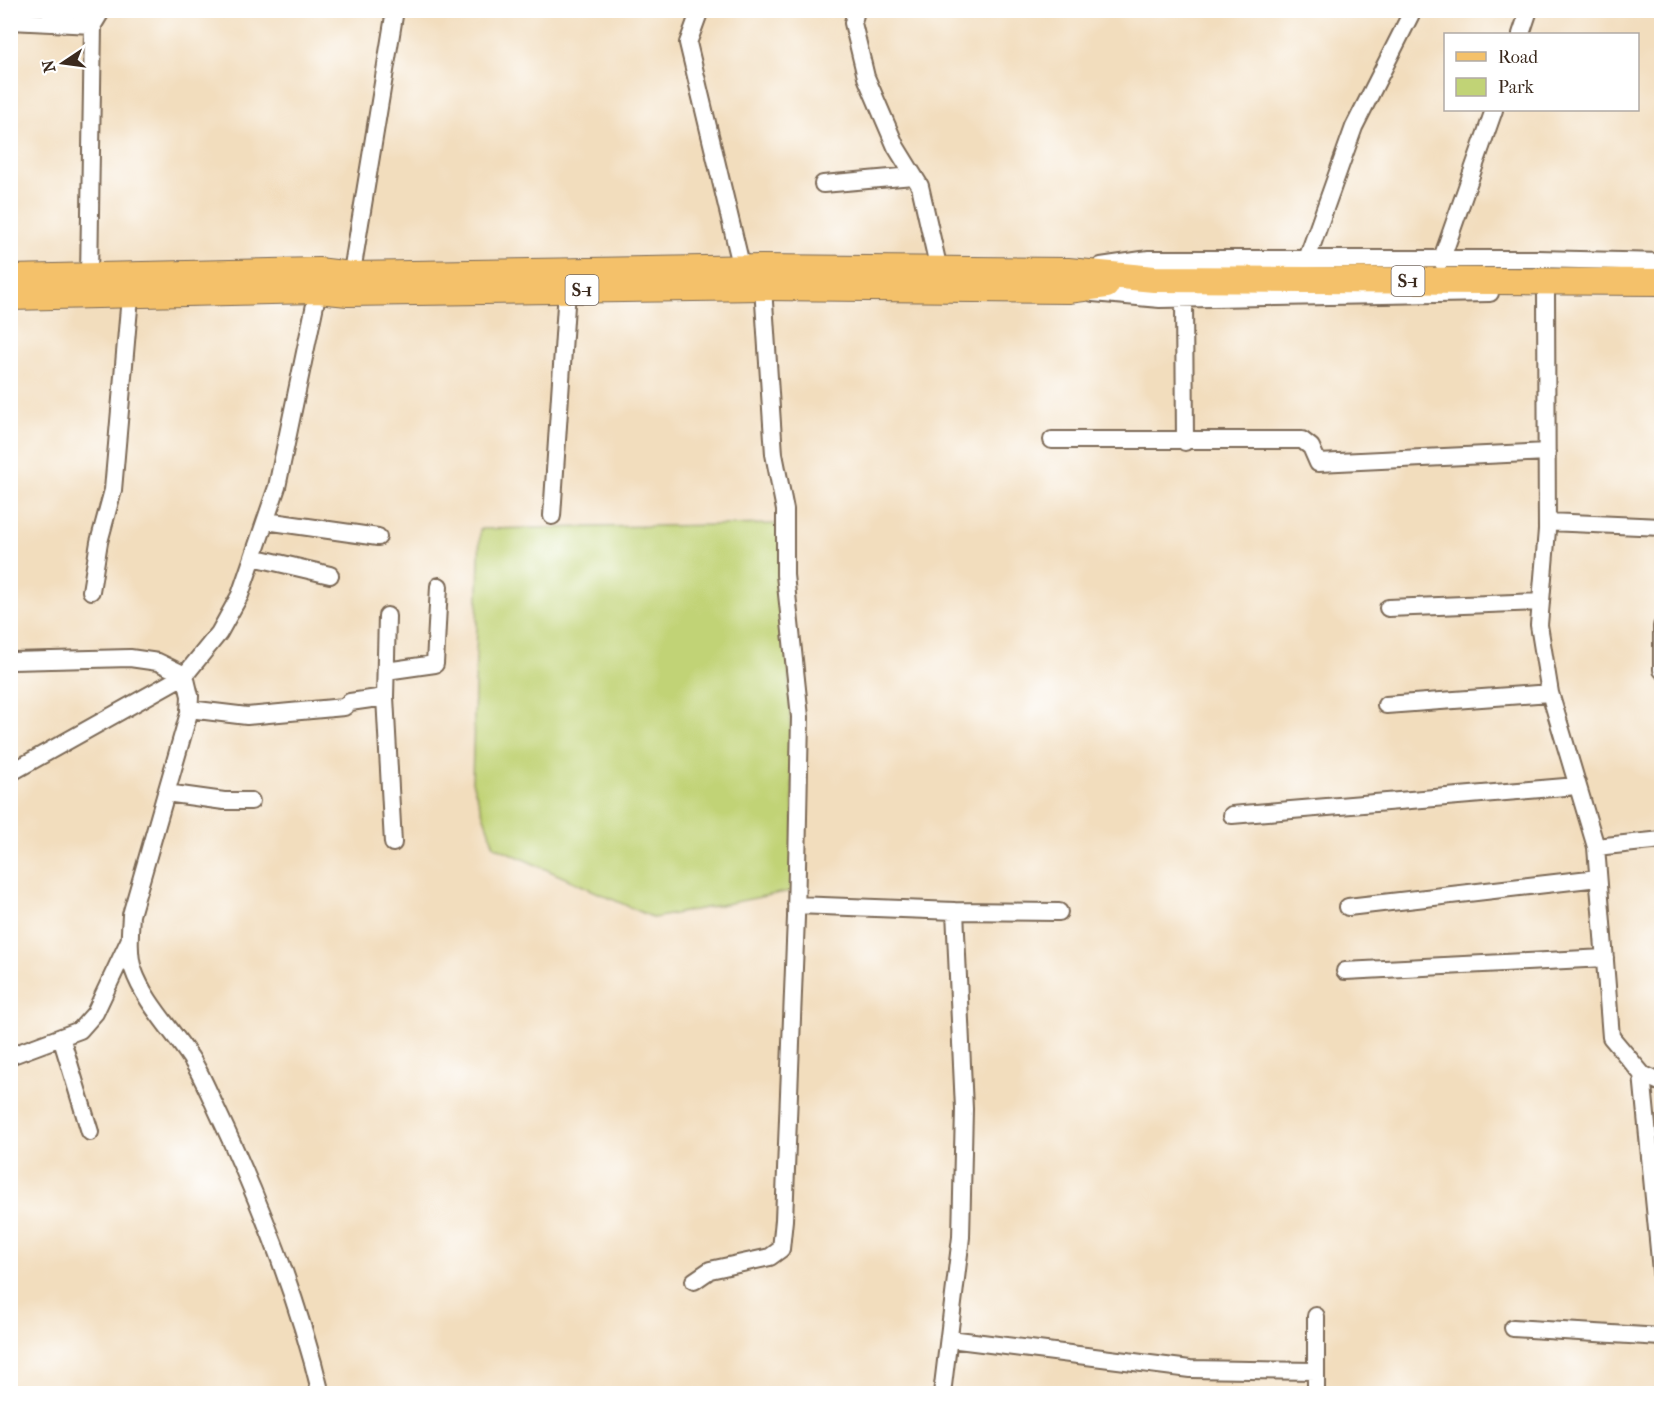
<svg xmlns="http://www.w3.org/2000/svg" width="1672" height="1404" font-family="'IM FELL French Canon',serif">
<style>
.green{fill:#c1d376;stroke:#7e7e4a;stroke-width:1.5}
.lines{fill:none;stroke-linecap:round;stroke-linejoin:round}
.minor-casing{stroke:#7b6956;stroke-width:20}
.primary-casing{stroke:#7b6956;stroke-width:28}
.minor{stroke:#fff;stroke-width:16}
.primary{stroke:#f4c16a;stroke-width:26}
.labels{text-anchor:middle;stroke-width:4.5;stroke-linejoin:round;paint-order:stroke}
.shield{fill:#fff;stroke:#766a62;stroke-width:1.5}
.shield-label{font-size:18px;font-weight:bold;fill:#3b2a1e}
</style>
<rect width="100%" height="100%" fill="#fff"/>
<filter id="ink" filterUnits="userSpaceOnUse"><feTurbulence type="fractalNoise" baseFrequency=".0167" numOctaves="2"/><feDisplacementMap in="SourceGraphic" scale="12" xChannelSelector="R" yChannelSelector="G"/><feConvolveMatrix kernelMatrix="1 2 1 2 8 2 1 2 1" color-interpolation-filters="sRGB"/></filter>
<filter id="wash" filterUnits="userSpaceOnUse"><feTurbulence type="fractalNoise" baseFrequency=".008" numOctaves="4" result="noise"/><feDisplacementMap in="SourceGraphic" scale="24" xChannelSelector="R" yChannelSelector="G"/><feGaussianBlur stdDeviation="1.35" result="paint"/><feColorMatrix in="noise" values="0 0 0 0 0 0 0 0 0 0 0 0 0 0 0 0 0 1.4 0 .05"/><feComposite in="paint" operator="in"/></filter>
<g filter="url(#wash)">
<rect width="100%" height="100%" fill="#f2ddbd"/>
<path class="green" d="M784,524L796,890L654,918L494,846L472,782L480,529Z"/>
</g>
<g filter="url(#ink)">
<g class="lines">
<g class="minor-casing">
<path id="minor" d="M700,10L688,43L742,269
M856,10L853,23L866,77L896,147L920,186L939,270
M10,21L93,25L102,10
M1521,34L1529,10
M823,184L913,176
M1307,259L1354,127L1413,10
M1441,261L1494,110
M1101,266L1149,259H1538L1662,262
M89,276L93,25
M350,284L395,10
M1546,292L1547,530L1539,625L1550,693L1596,847L1611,1037L1642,1074L1662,1281
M1093,293L1160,299L1490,293
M1184,298L1185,442
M1052,440H1302L1311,447L1318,463L1547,452
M552,516L567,290
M266,521L378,537
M1548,522L1662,527
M253,557L330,575
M91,591L99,542L113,490L131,285
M1388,608L1541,602
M387,616L385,697L393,843
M1662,626V670
M12,661L130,658L158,662L185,675L190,696L189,713L131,915C130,932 128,953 133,969C144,1001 169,1026 188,1054C199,1069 207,1089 215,1106C259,1199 297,1294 321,1394
M386,671L435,664L439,586
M1386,705L1550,693
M189,709L247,716L344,707L350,702L385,697
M10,773L185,675L219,633L240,595L277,487L318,290
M166,793L224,801H251
M1232,815L1577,786
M1596,847L1662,840
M796,905L955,911L1059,912
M1348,907L1598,878
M1345,971L1605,958
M61,1037L90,1132
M10,1056L80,1030L95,1013L129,941
M1642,1074L1662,1083
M694,1281L710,1270L770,1257L781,1249L784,1220L796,917L800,717L785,575V510L774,454L763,287
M1513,1328L1662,1337
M950,1339L1190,1369L1315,1371
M942,1394L961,1237L964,1109L955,911
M1316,1394V1316"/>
</g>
<g class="primary-casing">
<path id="primary" d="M10,278L318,271L351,275L762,268L1068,271L1154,279L1662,282
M10,297L318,290L348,293L763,287L1068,290L1106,285"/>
</g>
<use href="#minor" class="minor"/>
<use href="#primary" class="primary"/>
</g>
</g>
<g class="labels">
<g class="shield">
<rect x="1391.5" y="266" width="33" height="30" rx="4.5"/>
<rect x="565.5" y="275" width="33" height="30" rx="4.5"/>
</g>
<g class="shield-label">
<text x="1408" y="287">S-1</text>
<text x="582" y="296">S-1</text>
</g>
</g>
<rect width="1672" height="1404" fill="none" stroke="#fff" stroke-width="36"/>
<rect x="1444" y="33" width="195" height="78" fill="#ffffff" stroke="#b1aaa5" stroke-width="1.5"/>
<rect x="1456" y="52" width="30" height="9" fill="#f4c16a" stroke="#b1aaa5" stroke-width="1.5"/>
<text x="1498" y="63" font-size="18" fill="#3b2a1e">Road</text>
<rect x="1456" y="78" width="30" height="18" fill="#c1d376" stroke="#b1aaa5" stroke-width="1.5"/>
<text x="1498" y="93" font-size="18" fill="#3b2a1e">Park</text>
<g transform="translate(63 63) rotate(257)" stroke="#ffffff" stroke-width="4.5" paint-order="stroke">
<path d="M0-4.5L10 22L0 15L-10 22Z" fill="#3b2a1e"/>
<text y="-9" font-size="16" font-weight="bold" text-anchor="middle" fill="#3b2a1e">N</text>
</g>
</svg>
